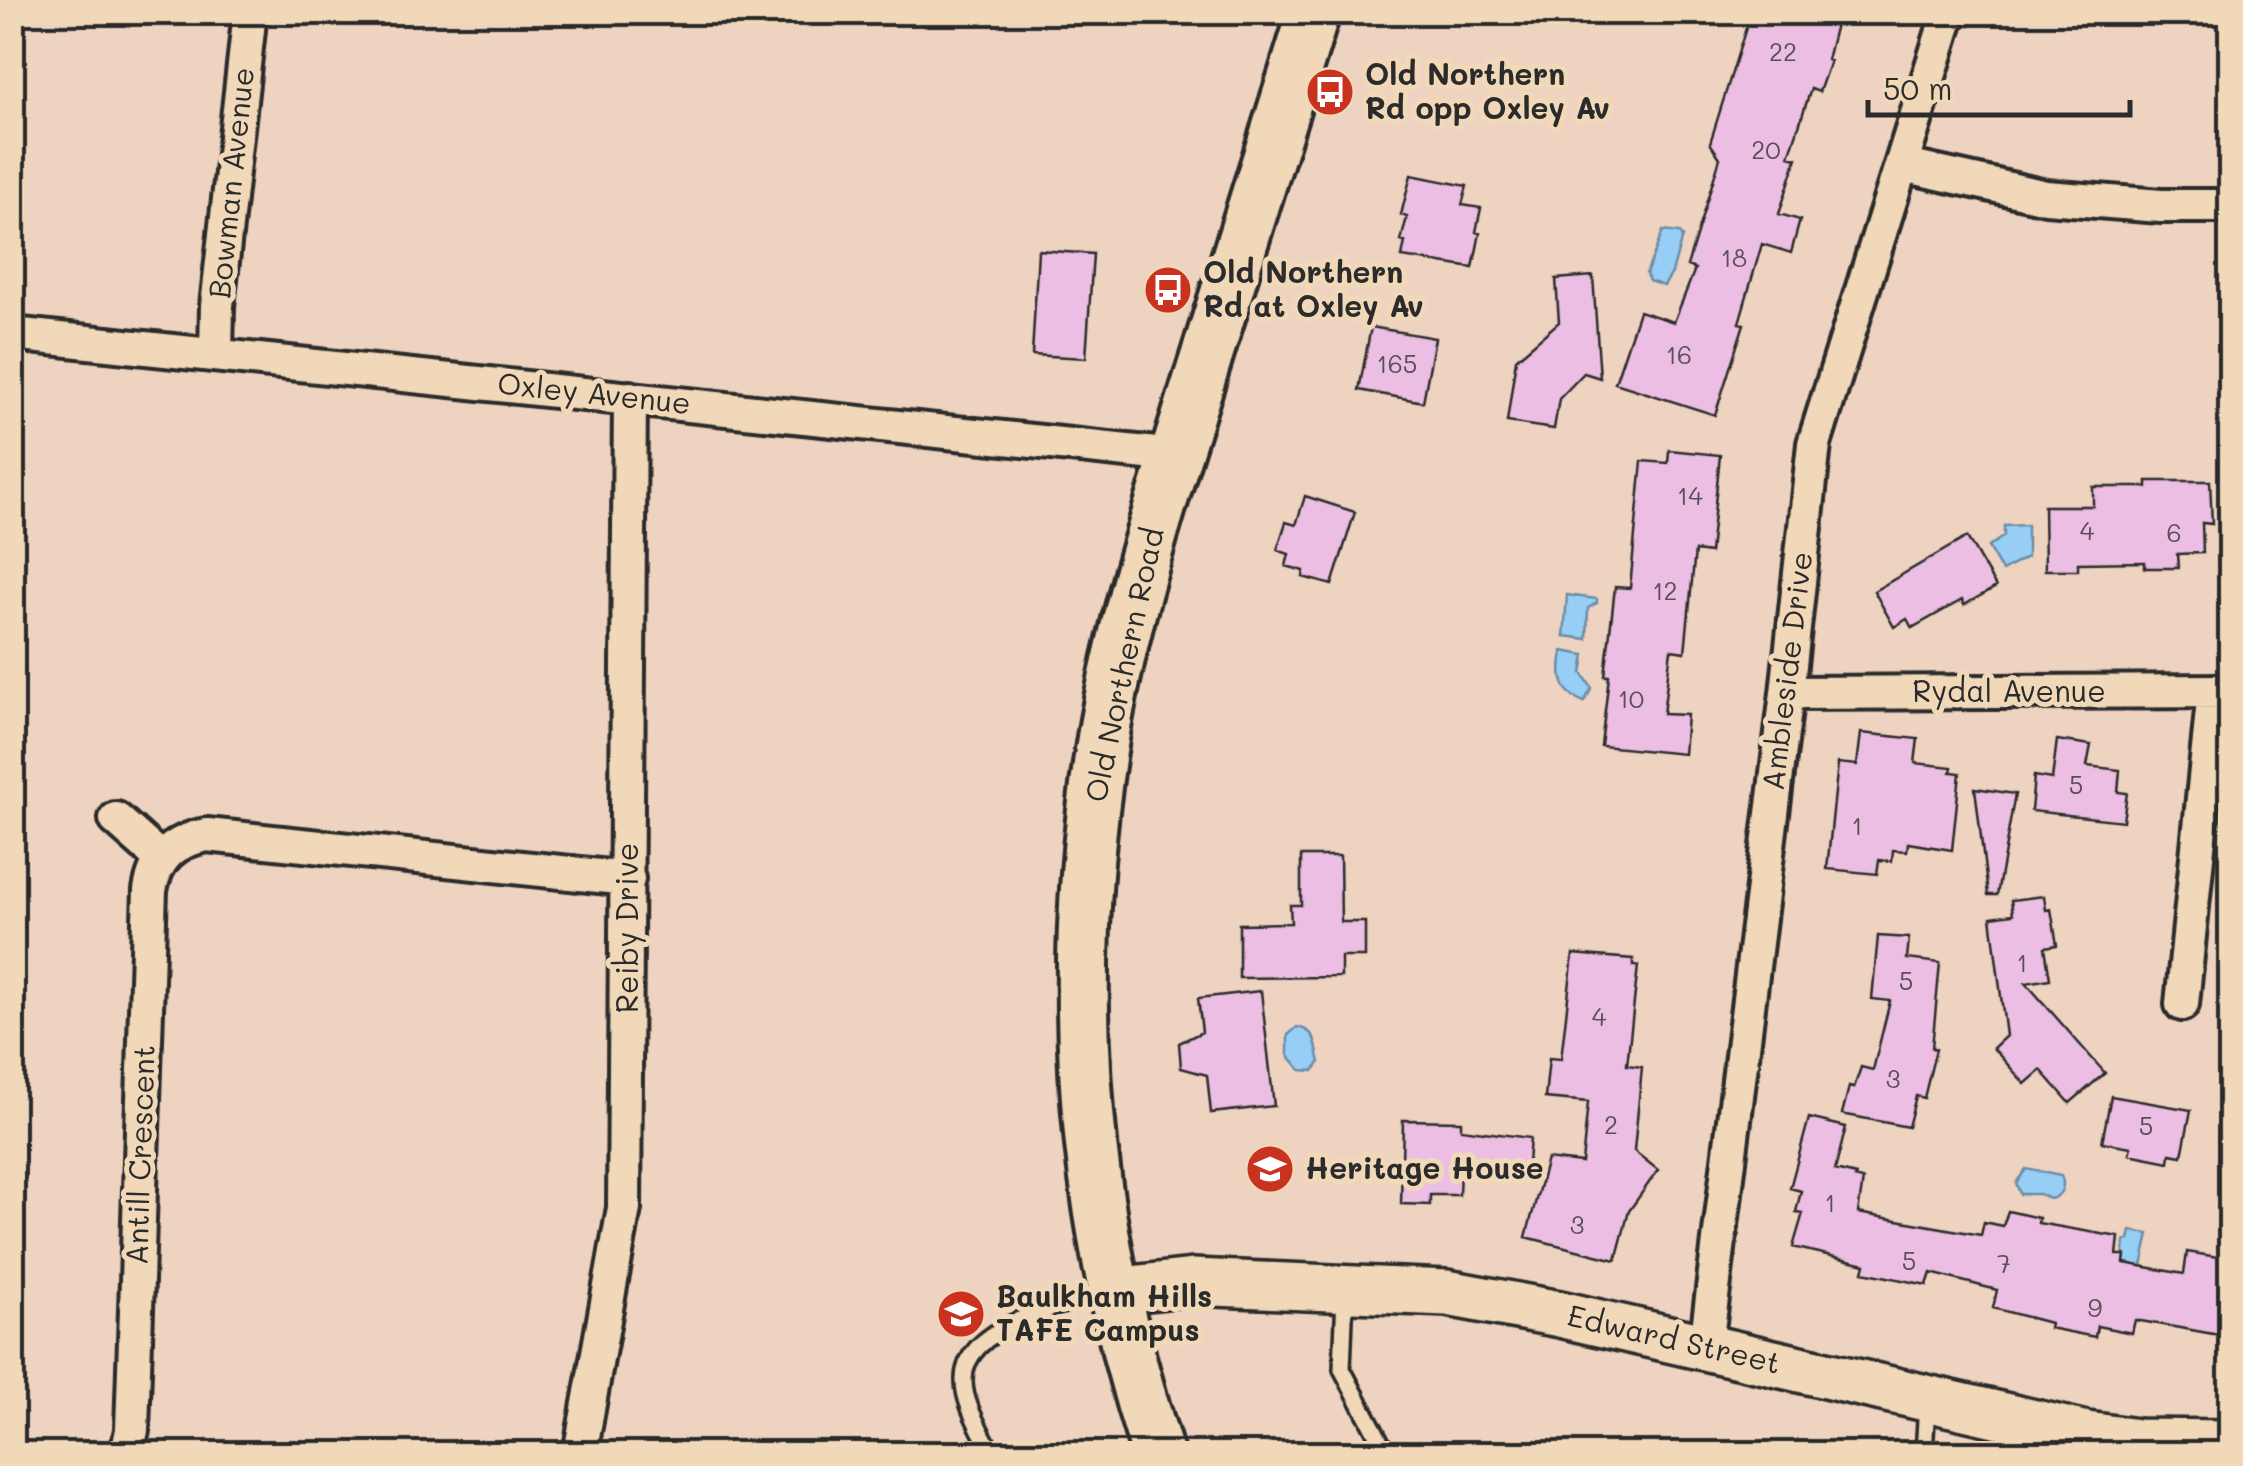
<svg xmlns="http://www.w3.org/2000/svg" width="2243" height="1466" font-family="Mali,sans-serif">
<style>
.water{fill:#97cef6;stroke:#6c8da5;stroke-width:2.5}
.building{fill:#ecbee3;stroke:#2b2b2b;stroke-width:2.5}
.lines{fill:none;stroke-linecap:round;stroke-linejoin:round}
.lane-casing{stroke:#2b2b2b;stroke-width:22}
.street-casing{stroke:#2b2b2b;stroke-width:40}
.secondary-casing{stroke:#2b2b2b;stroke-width:52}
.primary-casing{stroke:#2b2b2b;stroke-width:58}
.lane{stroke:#f0d8b8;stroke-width:15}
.street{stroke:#f0d8b8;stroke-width:32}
.secondary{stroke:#f0d8b8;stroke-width:45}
.primary{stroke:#f0d8b8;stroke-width:50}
.labels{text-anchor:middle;stroke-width:10;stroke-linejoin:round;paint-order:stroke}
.number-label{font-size:25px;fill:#5b5059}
.poi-label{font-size:30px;font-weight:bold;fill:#2b2b2b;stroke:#f0d8b8;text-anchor:start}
.street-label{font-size:30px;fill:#2b2b2b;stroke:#f0d8b8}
</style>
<rect width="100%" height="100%" fill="#efd3c1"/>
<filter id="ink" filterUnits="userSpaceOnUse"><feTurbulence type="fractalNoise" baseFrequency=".01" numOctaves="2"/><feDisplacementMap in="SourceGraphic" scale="20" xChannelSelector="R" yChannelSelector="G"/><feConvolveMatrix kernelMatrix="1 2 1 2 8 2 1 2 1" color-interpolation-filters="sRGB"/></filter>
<g filter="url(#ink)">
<path class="water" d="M1663,231L1679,233L1682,237L1672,273L1664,286L1649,281L1646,274Z
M2027,525V557L2002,571L1988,547L2004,536V526Z
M1567,595L1597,599V603L1588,608L1587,639L1564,636Z
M1563,651L1585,655L1582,673L1592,688L1584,702C1559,692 1559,675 1563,651Z
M1297,1027C1319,1031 1315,1047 1320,1062L1313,1071L1301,1070L1288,1055V1035Z
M2026,1169L2061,1176C2066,1186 2061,1197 2050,1199L2039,1194H2020L2016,1183Z
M2131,1231L2149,1234L2140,1275L2122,1271L2125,1241L2129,1240Z"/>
<path class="building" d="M1751,12H1839L1827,60L1830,61L1819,92L1811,89L1789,156L1797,158L1779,214L1800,220L1791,253L1762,244L1739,323L1744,324L1715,415L1615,383L1639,311L1674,322L1695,269L1687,266L1720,158L1710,143Z
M1411,175L1467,186L1462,205L1481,208L1476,232L1480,233L1473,268L1402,257L1405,242L1401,241L1407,217L1401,215Z
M1038,250L1093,254L1086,358L1032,355Z
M1593,276L1600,378L1584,373L1559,399L1554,429L1507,422L1516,359L1559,322L1556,279Z
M1371,327L1435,338L1423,402L1359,390Z
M1669,450L1720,455L1710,553L1695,551L1685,652L1671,650L1663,714L1687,715L1684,754L1601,746L1609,676H1605L1615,587L1630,588L1642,461L1668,463Z
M2147,481H2210L2212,524L2202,523L2203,553L2177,554L2178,568H2145V562L2078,563V570H2045L2044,506H2093V487H2147Z
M1305,496L1355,512L1332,585L1303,577L1304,571L1286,566L1289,554L1277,550L1286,522L1296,525Z
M1967,537L1996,587L1964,605L1962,600L1912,628L1907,619L1894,627L1874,591Z
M1861,733L1918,739L1915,763L1952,767L1951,772L1960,773L1952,850L1908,843L1907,851L1893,850L1892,861L1879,860L1877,874L1827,869L1838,763L1857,765Z
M2057,740L2091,745L2087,766L2120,770L2118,792L2127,793L2123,821L2031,811L2034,776L2052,779Z
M1975,788L2015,794L1997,895H1988Z
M1301,856H1340L1341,922H1365V957H1341V977L1239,978V924L1291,923L1290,905H1301Z
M2044,896L2046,910L2051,909L2057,945L2045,947L2050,979L2026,983L2105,1073L2070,1103L2041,1070L2025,1084L1993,1048L2006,1036L1991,917L2013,914L2011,900Z
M1878,936L1909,938L1907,959L1940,963L1932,1048L1936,1049L1924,1098L1916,1096L1908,1127L1842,1114L1849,1087L1854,1088L1861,1067L1873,1070L1890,1001L1872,999Z
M1573,954L1633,959V966H1638L1627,1065L1642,1067L1634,1151L1658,1170L1629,1211L1616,1260L1526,1237L1547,1159L1582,1163L1588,1102L1545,1098L1549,1058L1561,1059Z
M1261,991L1274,1106L1211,1113L1207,1075L1181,1068L1179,1043L1202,1032L1198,998Z
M2111,1096L2191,1110L2182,1156L2170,1154L2169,1162L2129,1154L2131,1147L2102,1142Z
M1809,1118L1846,1127L1835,1170L1856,1175L1855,1178L1863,1180L1858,1213L1981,1235L1984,1222L2003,1226L2008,1211L2039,1218L2038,1223L2119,1237L2117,1255H2125L2124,1263L2184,1274L2187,1252L2230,1259V1334L2220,1332L2219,1335L2135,1320L2132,1333L2097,1326L2095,1337L2049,1328L2050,1323L1993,1308L1997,1290L1931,1273L1927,1285L1863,1272L1865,1264L1793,1247L1803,1213L1796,1212L1801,1191L1790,1188Z
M1403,1120L1461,1121V1129L1530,1138L1527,1176L1460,1170L1459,1195H1430V1205L1401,1204Z"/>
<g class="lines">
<g class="lane-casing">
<path id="lane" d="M1345,1294L1342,1369L1387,1454
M992,1454C982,1432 964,1405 964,1381C962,1326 1068,1302 1109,1292
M1924,1454L1927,1403"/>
</g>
<g class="street-casing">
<path id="street" d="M1902,165L2046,197L2161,206H2230
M12,334L1175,456
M216,354L217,306L250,12
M1787,693L2230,691
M116,819L161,859
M2182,1004L2214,691
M1706,1346L1787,693L1814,444L1949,12
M127,1454L132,1430L150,890C156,857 174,841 207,835L628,879
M580,1454L624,1208L630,398"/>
</g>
<g class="secondary-casing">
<path id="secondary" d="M1113,1291L1193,1282L1447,1293L1560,1314L2087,1435L2137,1442L2230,1443"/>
</g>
<g class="primary-casing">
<path id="primary" d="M1158,1454C1081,1220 1064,981 1103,738C1123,619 1161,502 1197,387C1236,262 1275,137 1314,12"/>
</g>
<use href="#lane" class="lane"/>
<use href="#street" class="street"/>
<use href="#secondary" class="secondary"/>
<use href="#primary" class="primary"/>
</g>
</g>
<defs>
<g id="bus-disc" transform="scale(2.5)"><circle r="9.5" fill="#c8321e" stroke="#f0d8b8"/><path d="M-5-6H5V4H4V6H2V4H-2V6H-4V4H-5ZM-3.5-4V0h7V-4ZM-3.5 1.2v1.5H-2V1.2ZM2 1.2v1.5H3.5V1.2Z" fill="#fff"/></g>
<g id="school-disc" transform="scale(2.5)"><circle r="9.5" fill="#c8321e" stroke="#f0d8b8"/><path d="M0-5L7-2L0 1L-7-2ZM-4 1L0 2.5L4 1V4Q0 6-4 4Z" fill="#fff"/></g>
<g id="university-disc" transform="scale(2.5)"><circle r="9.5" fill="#c8321e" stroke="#f0d8b8"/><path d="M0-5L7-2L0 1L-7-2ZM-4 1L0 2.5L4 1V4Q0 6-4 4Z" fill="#fff"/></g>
</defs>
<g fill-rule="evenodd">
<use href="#bus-disc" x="1330" y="92"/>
<use href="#bus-disc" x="1168" y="290"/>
<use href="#school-disc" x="1270" y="1169"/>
<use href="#university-disc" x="961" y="1314"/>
</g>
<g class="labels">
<g class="number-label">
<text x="1783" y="61">22</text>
<text x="1766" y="159">20</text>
<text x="1734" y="267">18</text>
<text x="1679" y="364">16</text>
<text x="1397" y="373">165</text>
<text x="1690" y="505">14</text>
<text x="2087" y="540">4</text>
<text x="2174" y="542">6</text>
<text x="1665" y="600">12</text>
<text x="1631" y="708">10</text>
<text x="2076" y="794">5</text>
<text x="1857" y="835">1</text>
<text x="2022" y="972">1</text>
<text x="1906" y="990">5</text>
<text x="1599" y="1026">4</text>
<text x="1893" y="1088">3</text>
<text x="1611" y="1134">2</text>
<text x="2146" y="1135">5</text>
<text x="1830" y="1212">1</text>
<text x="1577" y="1234">3</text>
<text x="1909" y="1270">5</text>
<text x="2004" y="1273">7</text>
<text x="2095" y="1317">9</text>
</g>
<g class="poi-label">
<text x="1365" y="85">Old Northern<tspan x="1365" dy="34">Rd opp Oxley Av</tspan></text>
<text x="1203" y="283">Old Northern<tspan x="1203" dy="34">Rd at Oxley Av</tspan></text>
<text x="1305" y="1179">Heritage House</text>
<text x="996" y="1307">Baulkham Hills<tspan x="996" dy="34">TAFE Campus</tspan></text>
</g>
<g class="street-label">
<text transform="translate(232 183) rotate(-84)" y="10">Bowman Avenue</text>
<text transform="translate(594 394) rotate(6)" y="10">Oxley Avenue</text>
<text transform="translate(1125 665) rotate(-78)" y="10">Old Northern Road</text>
<text transform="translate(1788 671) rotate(-83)" y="10">Ambleside Drive</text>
<text x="2009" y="702">Rydal Avenue</text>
<text transform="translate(628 928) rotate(-90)" y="10">Reiby Drive</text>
<text transform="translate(141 1155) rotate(-88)" y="10">Antill Crescent</text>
<text transform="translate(1674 1340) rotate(13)" y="10">Edward Street</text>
</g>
</g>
<rect width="2243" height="1466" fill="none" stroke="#f0d8b8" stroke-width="50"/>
<rect x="25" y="25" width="2193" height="1416" fill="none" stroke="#2b2b2b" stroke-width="4" filter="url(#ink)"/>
<path d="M1868 100v15h262v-15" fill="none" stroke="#2b2b2b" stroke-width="5"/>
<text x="1883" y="100" font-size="30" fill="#2b2b2b" stroke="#f0d8b8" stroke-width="8" paint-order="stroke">50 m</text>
</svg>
